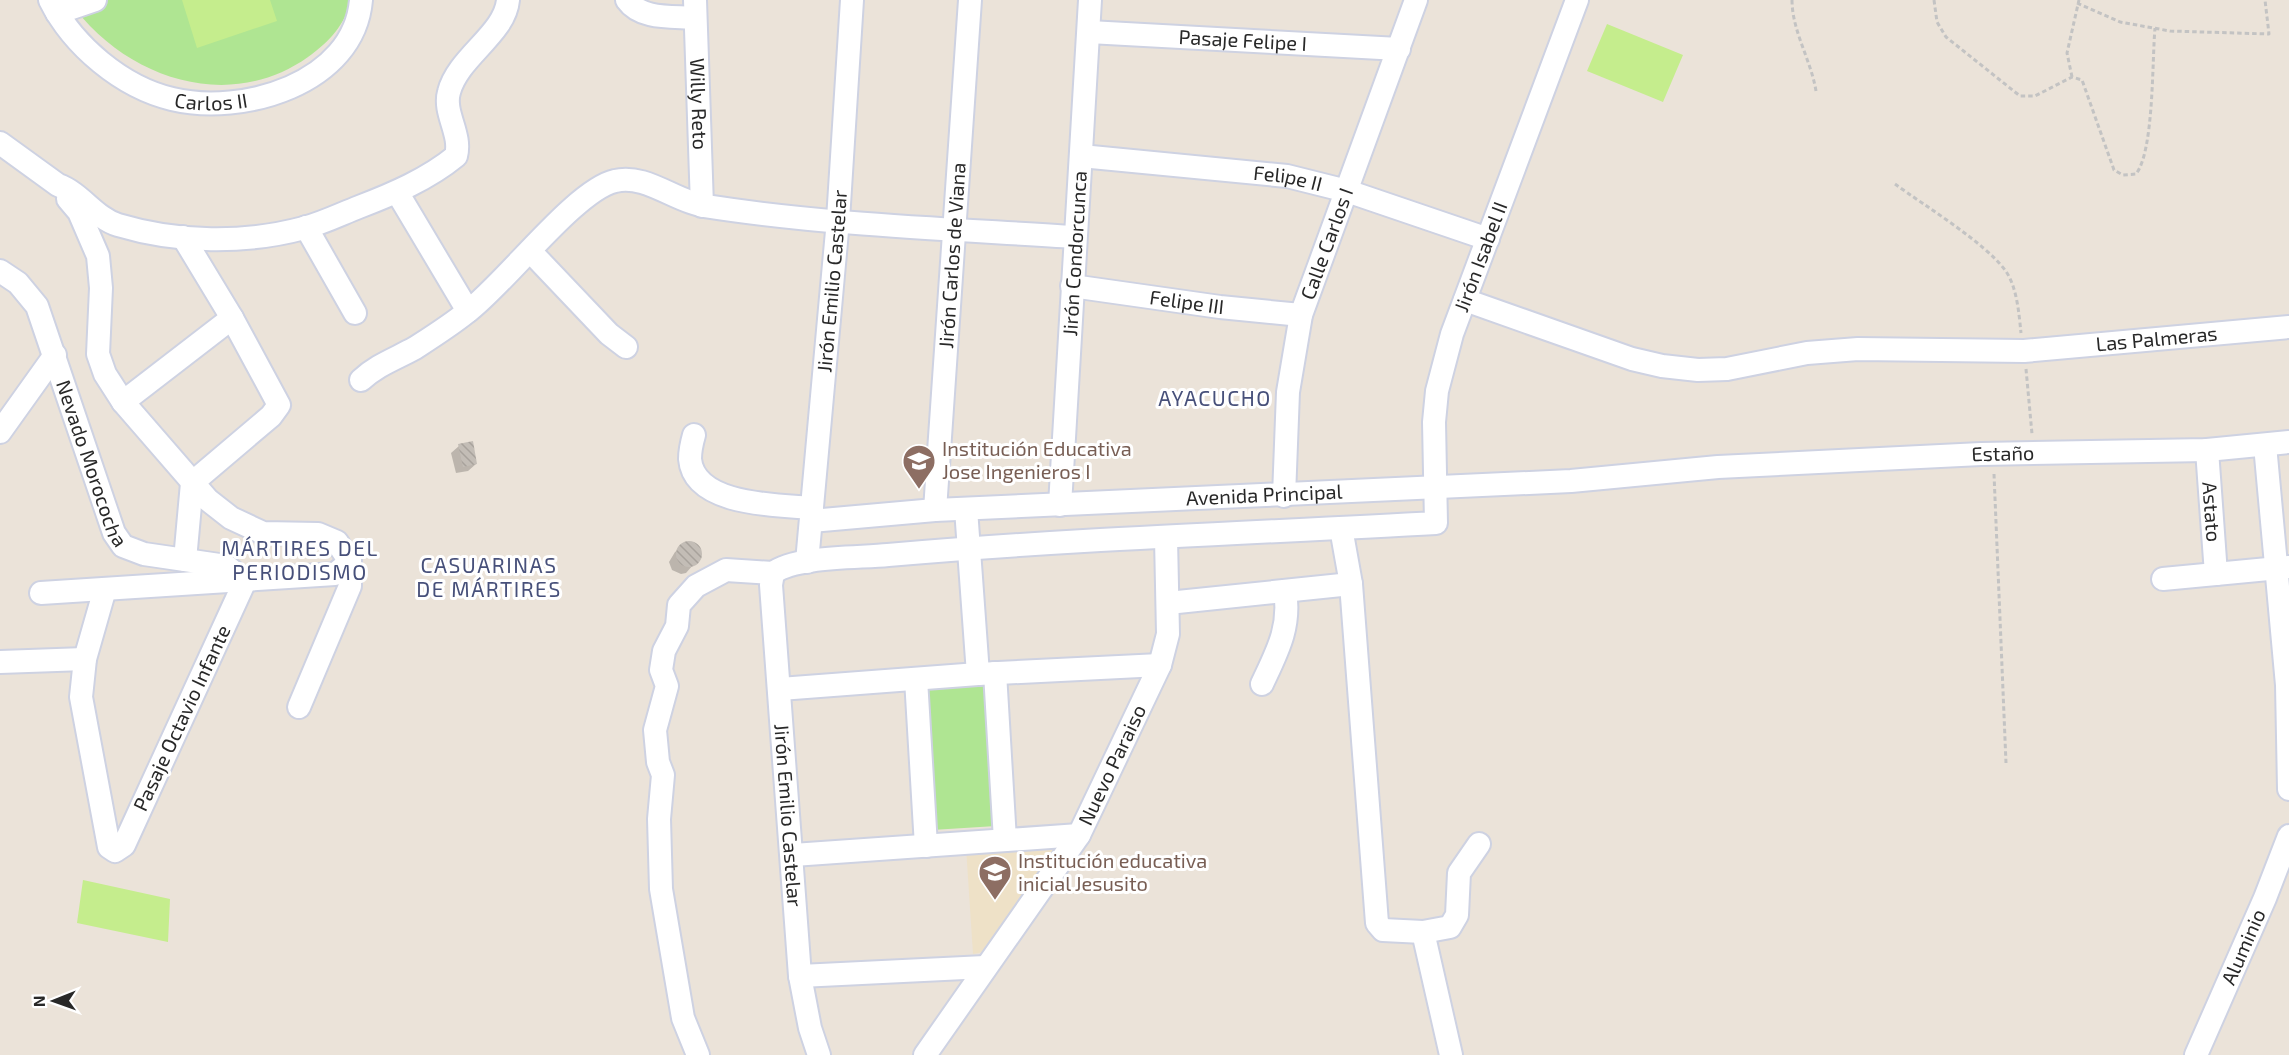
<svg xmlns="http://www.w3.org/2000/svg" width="2289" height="1055" font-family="'Exo 2',sans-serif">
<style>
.education{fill:#eee1c7}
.park{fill:#afe592}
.pitch{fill:#c5ed8d}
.shadow{fill:#0003}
.building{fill:url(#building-back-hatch)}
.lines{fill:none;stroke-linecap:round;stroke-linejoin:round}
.street-casing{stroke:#ced2e2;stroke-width:26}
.path{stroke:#c3c3c3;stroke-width:3;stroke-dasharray:4.5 3;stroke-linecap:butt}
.street{stroke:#fff;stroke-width:22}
.labels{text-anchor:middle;stroke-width:6;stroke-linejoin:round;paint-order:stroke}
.street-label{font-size:20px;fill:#282828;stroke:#fff}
.education-label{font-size:20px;fill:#785e54;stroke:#fff;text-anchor:start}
.neighbourhood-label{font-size:21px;letter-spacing:1.5px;fill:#47507a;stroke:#fff}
</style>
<defs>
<pattern id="building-back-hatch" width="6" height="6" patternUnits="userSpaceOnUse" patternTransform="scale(1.5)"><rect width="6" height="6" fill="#c3bdb6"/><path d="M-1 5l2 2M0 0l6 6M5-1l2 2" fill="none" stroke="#a8a29c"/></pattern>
</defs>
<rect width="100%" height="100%" fill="#ebe3d9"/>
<path class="education" d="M1045,840L1056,851L983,952L973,954L966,847Z"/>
<path class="park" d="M106,0H351C345,25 329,42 308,57C231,112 131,80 76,10Z
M987,679L996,826L932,830L925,680Z"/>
<path class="pitch" d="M182,0H270L277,21L197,48Z
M1607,24L1683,55L1663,102L1587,71Z
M83,880L170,899L168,942L77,923Z"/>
<path class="shadow" d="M459,446L476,464L468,471L456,473L451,453Z
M688,543L698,546L701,556L686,573L681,574L672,570L669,562L675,552Z"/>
<path class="building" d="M473,441L477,464L463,467L458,444Z
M676 554a13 13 0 1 1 26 0a13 13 0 1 1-26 0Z"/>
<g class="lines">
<g class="street-casing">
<g id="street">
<path id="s1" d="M50,0C73,46 122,87 172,99C242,116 354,84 361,0"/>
<path d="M627,0C641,20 673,16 695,18"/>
<path id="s2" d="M695,0L702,206"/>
<path d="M57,13L95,0"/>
<path id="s3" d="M1089,32L1399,49"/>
<path d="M0,143L58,185C81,193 95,218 118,225C178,243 244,244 304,228C323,223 341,214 359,207C393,194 428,179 456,156C462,134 443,113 449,92C458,57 505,34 508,0"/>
<path id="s4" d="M1081,156L1287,176L1347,191L1488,239"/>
<path d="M397,192L468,311"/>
<path d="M68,199L79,212L98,256L101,288L98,354L105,374L123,402L208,500L231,518L263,533L318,534L337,542L350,562"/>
<path d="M306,227L355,313"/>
<path d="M183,237L232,318L279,405L271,416L192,483L185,560"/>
<path d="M531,252L609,334L626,347"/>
<path id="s5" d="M0,271L18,283L37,306L114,533L123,546L144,554L226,566L245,581L124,845L115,851L109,847L81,697L85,659L105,589"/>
<path id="s6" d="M1072,286L1220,307L1301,315"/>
<path id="s7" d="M1465,300L1632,359L1662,366L1698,370L1727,369L1807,353L1858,349L2024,351L2289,327"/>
<path d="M361,380C377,365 395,359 415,348C432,337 451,325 467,312C505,284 575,190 615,181C645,173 676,202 705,206C827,225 952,229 1075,237"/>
<path d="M123,402L232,318"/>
<path d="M0,432L55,355"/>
<path d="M694,435C692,442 690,452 690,459C694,506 778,505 812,508"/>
<path d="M2265,445L2287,685L2289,789"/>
<path id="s8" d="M2207,450L2216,574"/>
<path id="s9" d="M1284,496L1288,392L1301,315L1416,0"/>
<path id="s10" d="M1060,505L1090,0"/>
<path d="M966,509L978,674"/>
<path id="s11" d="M935,510L970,0"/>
<path id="s12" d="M811,521L935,510L1571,481L1718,467L1981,454L2207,450L2289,442"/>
<path d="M1341,528L1351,584L1377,923L1383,930L1423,932L1450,927L1457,915L1459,873L1479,844"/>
<path id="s13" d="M807,562L838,220L852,0"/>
<path id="s14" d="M773,573C795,556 858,558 888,555C1070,539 1253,533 1436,523L1434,422L1437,391L1452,334L1577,0"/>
<path id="s15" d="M773,573L771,585L800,976L810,1028L819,1055"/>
<path d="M2163,579L2289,567"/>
<path d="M41,593L335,574L350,562"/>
<path d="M1168,603L1351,584"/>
<path d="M0,662L85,659"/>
<path d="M995,673L1005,840"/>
<path d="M916,679L926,846"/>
<path d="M1262,684C1277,652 1291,627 1285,591"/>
<path d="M780,689L978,674L1160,665"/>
<path d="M299,707L350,586V562"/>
<path d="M793,855L1079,835"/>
<path d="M1423,932L1451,1055"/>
<path d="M800,976L985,967"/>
<path d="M698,1055L683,1018L661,889L659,819L663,775L658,762L655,730L667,686L661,670L664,651L677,626L679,605L696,586L726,570L773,573"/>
<path id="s16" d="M925,1055L1079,835L1160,665L1168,634L1166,538"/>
<path id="s17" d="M2196,1055L2265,898L2289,836"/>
</g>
</g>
<path class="path" d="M1792,0C1792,31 1811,60 1816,91
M1934,0L1937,22L1946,37L2020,96H2035L2072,77L2082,80L2114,170L2123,175L2136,174C2154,151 2152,62 2155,28
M2077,3L2120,22L2170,31L2269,34L2265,0
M2072,77L2067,53L2079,0
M1895,184C1925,206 1984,242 2005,270C2017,286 2019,314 2021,333
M2026,369L2032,434
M1994,474L2006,763"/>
<use href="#street" class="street"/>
</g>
<defs>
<g id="school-pin" transform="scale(1.725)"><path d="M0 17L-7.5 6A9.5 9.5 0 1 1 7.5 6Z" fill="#8d6e63" stroke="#fff"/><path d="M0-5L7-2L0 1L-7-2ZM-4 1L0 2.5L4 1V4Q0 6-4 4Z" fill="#fff"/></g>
</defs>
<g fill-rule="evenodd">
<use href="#school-pin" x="919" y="461"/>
<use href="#school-pin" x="995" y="872"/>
</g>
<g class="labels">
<g class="street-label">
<text dy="7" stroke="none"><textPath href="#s3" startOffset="154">Pasaje Felipe I</textPath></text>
<text dy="7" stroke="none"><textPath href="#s1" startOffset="201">Carlos II</textPath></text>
<text dy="7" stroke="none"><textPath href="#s2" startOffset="104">Willy Reto</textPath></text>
<text dy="7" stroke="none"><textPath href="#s4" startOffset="208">Felipe II</textPath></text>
<text dy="7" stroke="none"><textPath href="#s9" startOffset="258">Calle Carlos I</textPath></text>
<text dy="7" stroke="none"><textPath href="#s10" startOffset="252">Jirón Condorcunca</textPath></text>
<text dy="7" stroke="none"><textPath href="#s11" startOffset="255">Jirón Carlos de Viana</textPath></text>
<text dy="7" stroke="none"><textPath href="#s14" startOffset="940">Jirón Isabel II</textPath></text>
<text dy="7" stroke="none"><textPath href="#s13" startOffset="282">Jirón Emilio Castelar</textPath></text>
<text dy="7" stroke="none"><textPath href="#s6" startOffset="116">Felipe III</textPath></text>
<text dy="7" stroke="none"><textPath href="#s7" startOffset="705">Las Palmeras</textPath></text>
<text dy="7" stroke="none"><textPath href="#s12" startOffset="1194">Estaño</textPath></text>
<text dy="7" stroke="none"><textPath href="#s5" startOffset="218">Nevado Morococha</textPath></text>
<text dy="7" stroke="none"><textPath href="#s12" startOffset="454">Avenida Principal</textPath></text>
<text dy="7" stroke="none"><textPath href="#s8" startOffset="62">Astato</textPath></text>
<text transform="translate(182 718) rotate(-65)" y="7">Pasaje Octavio Infante</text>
<text dy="7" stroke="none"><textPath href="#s16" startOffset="346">Nuevo Paraiso</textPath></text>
<text dy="7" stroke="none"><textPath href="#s15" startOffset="243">Jirón Emilio Castelar</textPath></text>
<text dy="7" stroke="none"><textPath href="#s17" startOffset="118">Aluminio</textPath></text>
</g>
<g class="education-label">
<text x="942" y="456">Institución Educativa<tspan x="942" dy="23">Jose Ingenieros I</tspan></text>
<text x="1018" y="868">Institución educativa<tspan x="1018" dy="23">inicial Jesusito</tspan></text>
</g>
<g class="neighbourhood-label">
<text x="1215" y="406">AYACUCHO</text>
<text x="300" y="556">MÁRTIRES DEL<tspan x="300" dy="24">PERIODISMO</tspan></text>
<text x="489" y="573">CASUARINAS<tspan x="489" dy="24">DE MÁRTIRES</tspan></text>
</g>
</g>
<g transform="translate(54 1001) rotate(269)" stroke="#ffffff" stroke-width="4.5" paint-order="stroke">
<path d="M0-4.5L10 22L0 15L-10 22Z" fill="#282828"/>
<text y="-9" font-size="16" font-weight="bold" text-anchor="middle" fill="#282828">N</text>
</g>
</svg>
